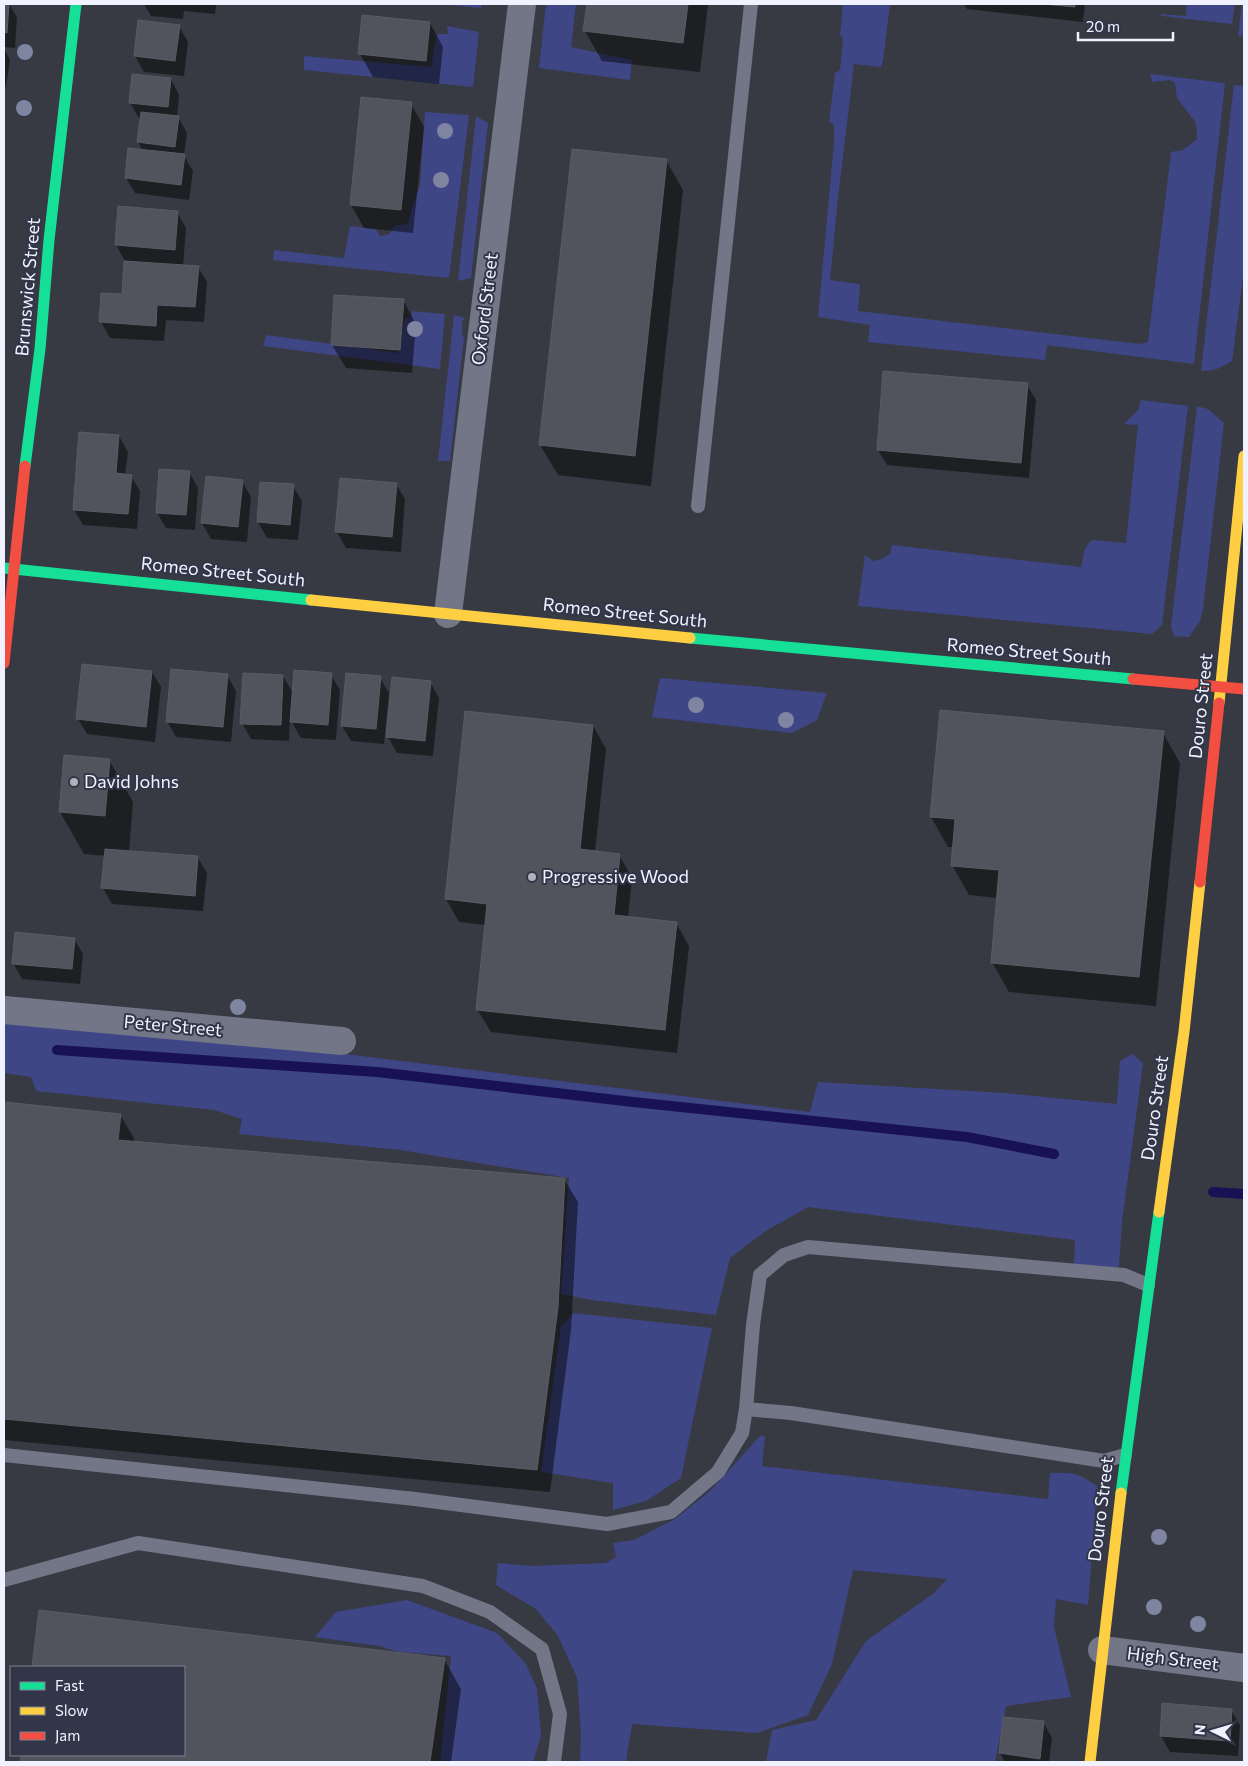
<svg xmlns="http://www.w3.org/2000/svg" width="1248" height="1766" font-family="Commissioner,sans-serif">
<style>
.green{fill:#3f4686}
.shadow{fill:#0007}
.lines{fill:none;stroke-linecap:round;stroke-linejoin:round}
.stream{stroke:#181156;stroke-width:10}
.building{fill:#52545d;stroke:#5a5c65}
.lane{stroke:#727687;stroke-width:14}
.street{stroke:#727687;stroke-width:28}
.fast{stroke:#16e098;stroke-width:11}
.slow{stroke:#ffcf43;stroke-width:11}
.jam{stroke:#f24e42;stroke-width:11}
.tree{fill:#7f85a1}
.poi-dot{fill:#afb2bd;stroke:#323648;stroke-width:2}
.labels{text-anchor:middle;stroke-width:4;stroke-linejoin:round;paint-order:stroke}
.street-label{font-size:18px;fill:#f0f3ff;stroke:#323648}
.poi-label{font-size:18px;fill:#f0f3ff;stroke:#323648;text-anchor:start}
</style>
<rect width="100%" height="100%" fill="#373a43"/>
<path class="green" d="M438,4H482L481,8Z
M546,4H576L571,47L632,60L630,80L539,68Z
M843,4H890L883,61L881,67L854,64L838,198L830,280L859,284L860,287L858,311L1140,344L1148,342L1171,152L1183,150L1197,139L1196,123L1177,98L1175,83L1170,80L1152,82L1150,74L1225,83L1194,364L1047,345L1045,360L868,342L870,325L818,317L834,143V125L829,122L835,73L840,70L843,38L840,35Z
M1187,4H1235L1232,24L1162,16L1160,14L1186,16Z
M1242,4H1244V35L1238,36Z
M447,26L479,32L473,87L304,70V56L431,67L437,34H448Z
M1234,85L1244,86V269L1232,361C1221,368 1214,371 1201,371Z
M425,112L469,115L449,278L273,260L274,250L344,258L350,226L376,229L380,236L390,234L394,226L408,224L411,211L420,185Z
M476,116L488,123L471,278L458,281Z
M412,311L445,314L440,369L263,346L266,335L398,353L405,318L411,319Z
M454,315L465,318L462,322V334L464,337L450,461H438Z
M1141,400L1188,406L1162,625L1152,634L858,606L865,555L873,561L882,559L890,554L892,545L1081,567C1084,556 1083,547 1092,540L1126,543L1138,425L1124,424L1138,410Z
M1197,406L1208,409L1224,423L1203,609L1200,621L1189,637L1174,636L1171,626Z
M660,678L827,693L817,720L792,733L652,717Z
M4,1024L80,1026L208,1037L810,1112L818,1082L1004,1093L1117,1104L1120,1061L1132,1054L1143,1063L1122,1222L1119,1266L1108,1272L1074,1264L1075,1240L808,1207L764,1232L730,1258L716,1315L592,1300L561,1294L569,1178L401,1150L239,1134L242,1119L214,1110L36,1091L31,1077L4,1073Z
M574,1313L712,1328L681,1478L646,1501L613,1510V1483L541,1472L561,1326Z
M761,1435L765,1437L762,1466L1048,1499L1050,1473C1072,1472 1079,1473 1097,1486L1088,1605L1056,1599L1054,1627L1071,1697L1006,1706L995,1762H766L772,1730L816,1720L866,1641L934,1593L947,1579L853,1570L832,1664L808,1715L757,1733L632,1724L626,1762H580L581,1734L577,1678L558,1636L536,1609L496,1585L498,1563L532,1566L606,1563L616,1557L613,1543L634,1540L675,1519L710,1491Z
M407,1600L497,1633L526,1664L537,1689L541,1736L533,1762H440L451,1656L399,1652L379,1646L315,1637L336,1612Z"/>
<path class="shadow" d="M4,4H9L17,17L15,48L4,47Z
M144,4H216L215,14L184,11L183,19L151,16Z
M588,4H708L700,72L602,61L585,31Z
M964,4H1085L1083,22L967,9Z
M139,22L179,26L188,42L184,76L144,72L135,56Z
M430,23L443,47L439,84L373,77L360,54Z
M4,48L10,60L6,87L4,86Z
M171,79L179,95L177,117H178L187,133L184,156L193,171L189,200L135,193L126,178L143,151L138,142L141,118H139L130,103Z
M411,104L424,127L413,233L364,228L351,205Z
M666,160L683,190L651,486L558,475L540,445Z
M177,212L186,228L183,266L198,267L207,282L204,322L166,320L164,341L110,338L101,322L123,295L125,261L116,245Z
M403,300L416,324L412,373L346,368L332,345Z
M1027,385L1036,400L1029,478L887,465L878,450Z
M119,436L128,452L125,475L131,476L140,491L137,529L83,525L74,510Z
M189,472L198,488L195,530L166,528L157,513Z
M242,481L251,497L247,542L211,539L202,523Z
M262,483L293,486L302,501L298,540L267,538L258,522Z
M396,484L405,499L401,552L346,548L337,532Z
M152,672L161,687L155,742L87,734L78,719Z
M227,675L236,691L231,742L176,737L167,721Z
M331,675L340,690L336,740L301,738L290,719L289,741L251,739L242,723L283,676L294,695Z
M380,678L389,693L384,744L351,741L342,726Z
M393,679L430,682L439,698L433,756L397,753L388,737Z
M593,726L606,749L595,852L619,855L632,878L628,918L676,923L689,946L677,1053L491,1032L477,1009L486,925L459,922L446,899Z
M1163,733L1180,763L1156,1006L1009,992L992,962L998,898L969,895L952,865L954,847H948L931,817Z
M65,756L109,760L133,802L129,852L198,858L207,873L203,911L112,904L103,888L106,856L84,854L60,812Z
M74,939L83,954L80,984L22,979L13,963Z
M4,1103L120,1115L134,1138L133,1143L564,1179L578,1202L571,1330L550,1492L4,1440Z
M40,1611L444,1659L461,1689L451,1762H22L23,1755H184V1667H33Z
M1163,1705L1231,1710L1240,1725L1238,1756L1170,1752L1161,1736Z
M1043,1722L1052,1738L1049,1762H1005L1000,1753Z"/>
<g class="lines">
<path class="stream" d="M57,1050L377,1072L633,1102L967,1137L1054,1154
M1213,1192L1244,1194"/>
</g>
<path class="building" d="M4,4H9L7,33L4,32Z
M587,4H688L683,43L583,31Z
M1043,4H1075V7Z
M362,15L430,22L426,61L358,54Z
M138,20L180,25L175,61L134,56Z
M132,74L171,78L168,107L129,103Z
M361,97L412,102L401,210L350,205Z
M141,112L179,116L175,147L137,142Z
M128,148L185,154L181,185L125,178Z
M572,149L667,159L635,456L539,445Z
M118,206L178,211L175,250L115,245Z
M124,261L199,266L195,307L157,305L156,326L99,322L101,293L122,294Z
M334,295L404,299L400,350L331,345Z
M883,371L1028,383L1021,463L877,450Z
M79,432L119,435L116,473L132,475L128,514L73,510Z
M159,469L190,471L186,515L156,513Z
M206,476L243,480L238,527L201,523Z
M340,478L397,483L392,537L335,532Z
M260,482L294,484L290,525L257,522Z
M82,664L152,671L146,727L76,719Z
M171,669L228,674L223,727L166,722Z
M294,670L332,673L328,725L290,722Z
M243,673L283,675L281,725L240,724Z
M346,673L381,676L376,729L341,726Z
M392,677L431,681L425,741L386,737Z
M940,710L1164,731L1139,977L991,963L999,870L951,866L955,819L930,817Z
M465,711L593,725L580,849L620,854L614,915L677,922L665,1030L476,1010L487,904L445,899Z
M64,755L110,759L105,816L59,812Z
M105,849L198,856L195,896L101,888Z
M15,932L75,938L72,969L12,964Z
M4,1102L121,1114L118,1140L565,1178L558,1307L537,1470L4,1419Z
M39,1610L445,1658L430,1762H20L21,1755H184V1667H32Z
M1162,1703L1232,1709L1230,1741L1160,1736Z
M1003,1717L1044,1721L1040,1759L999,1753Z"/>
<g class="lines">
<path class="lane" d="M698,506L751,4
M4,1455L415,1499L607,1524L671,1512L718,1472L742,1433L746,1409
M1125,1455L1104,1461L791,1413L746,1409L753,1325L760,1275L784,1255L808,1247L1124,1275L1148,1285
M4,1580L138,1543L423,1586L490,1612L542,1649L560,1714L554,1762"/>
<path class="street" d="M448,614L522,4
M4,1010L342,1041
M1102,1650L1244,1668"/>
<path class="fast" d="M25,466L40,349L49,240L76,4
M4,568L311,600
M690,638L1133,679
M1121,1493L1159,1212"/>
<path class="slow" d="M311,600L690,638
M1219,703L1244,456
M1159,1212L1184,1032L1200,882
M1090,1762L1121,1493"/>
<path class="jam" d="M4,663L25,466
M1133,679L1244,689
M1200,882L1219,703"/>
</g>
<g class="tree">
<circle cx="25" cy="52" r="8"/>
<circle cx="24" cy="108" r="8"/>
<circle cx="445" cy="131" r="8"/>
<circle cx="441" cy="180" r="8"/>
<circle cx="415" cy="329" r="8"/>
<circle cx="696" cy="705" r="8"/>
<circle cx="786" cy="720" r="8"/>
<circle cx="238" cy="1007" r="8"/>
<circle cx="1159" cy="1537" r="8"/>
<circle cx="1154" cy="1607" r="8"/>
<circle cx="1198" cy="1624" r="8"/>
</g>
<g class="poi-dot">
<circle cx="74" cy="782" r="5"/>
<circle cx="532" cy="877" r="5"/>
</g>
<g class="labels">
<g class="street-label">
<text transform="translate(28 287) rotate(-85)" y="6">Brunswick Street</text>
<text transform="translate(485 309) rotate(-83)" y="6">Oxford Street</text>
<text transform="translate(223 572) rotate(6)" y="6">Romeo Street South</text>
<text transform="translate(625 613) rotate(6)" y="6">Romeo Street South</text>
<text transform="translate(1029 652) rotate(5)" y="6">Romeo Street South</text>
<text transform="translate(1201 706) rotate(-84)" y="6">Douro Street</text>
<text transform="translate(173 1026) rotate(5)" y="6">Peter Street</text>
<text transform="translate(1155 1108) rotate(-82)" y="6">Douro Street</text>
<text transform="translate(1101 1509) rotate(-83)" y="6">Douro Street</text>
<text transform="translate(1173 1659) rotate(7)" y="6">High Street</text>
</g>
<g class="poi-label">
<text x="84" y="788">David Johns</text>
<text x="542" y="883">Progressive Wood</text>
</g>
</g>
<rect width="1248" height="1766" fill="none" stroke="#f0f3ff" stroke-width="10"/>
<rect x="10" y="1666" width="175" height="90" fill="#323648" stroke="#7e8291"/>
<rect x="20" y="1682" width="25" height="8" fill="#16e098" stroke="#7e8291"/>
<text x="55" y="1691" font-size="15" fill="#f0f3ff">Fast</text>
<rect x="20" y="1707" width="25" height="8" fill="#ffcf43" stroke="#7e8291"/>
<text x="55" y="1716" font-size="15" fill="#f0f3ff">Slow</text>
<rect x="20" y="1732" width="25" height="8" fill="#f24e42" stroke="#7e8291"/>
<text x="55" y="1741" font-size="15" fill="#f0f3ff">Jam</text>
<g transform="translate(1213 1731) rotate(275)" stroke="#323648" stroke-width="4" paint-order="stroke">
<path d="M0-4L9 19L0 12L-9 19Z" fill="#f0f3ff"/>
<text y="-8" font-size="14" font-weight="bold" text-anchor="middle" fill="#f0f3ff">N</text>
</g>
<path d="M1078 32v8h95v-8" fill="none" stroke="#f0f3ff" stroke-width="2.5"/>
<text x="1086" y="32" font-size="15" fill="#f0f3ff" stroke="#323648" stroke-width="4" paint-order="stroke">20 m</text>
</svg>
